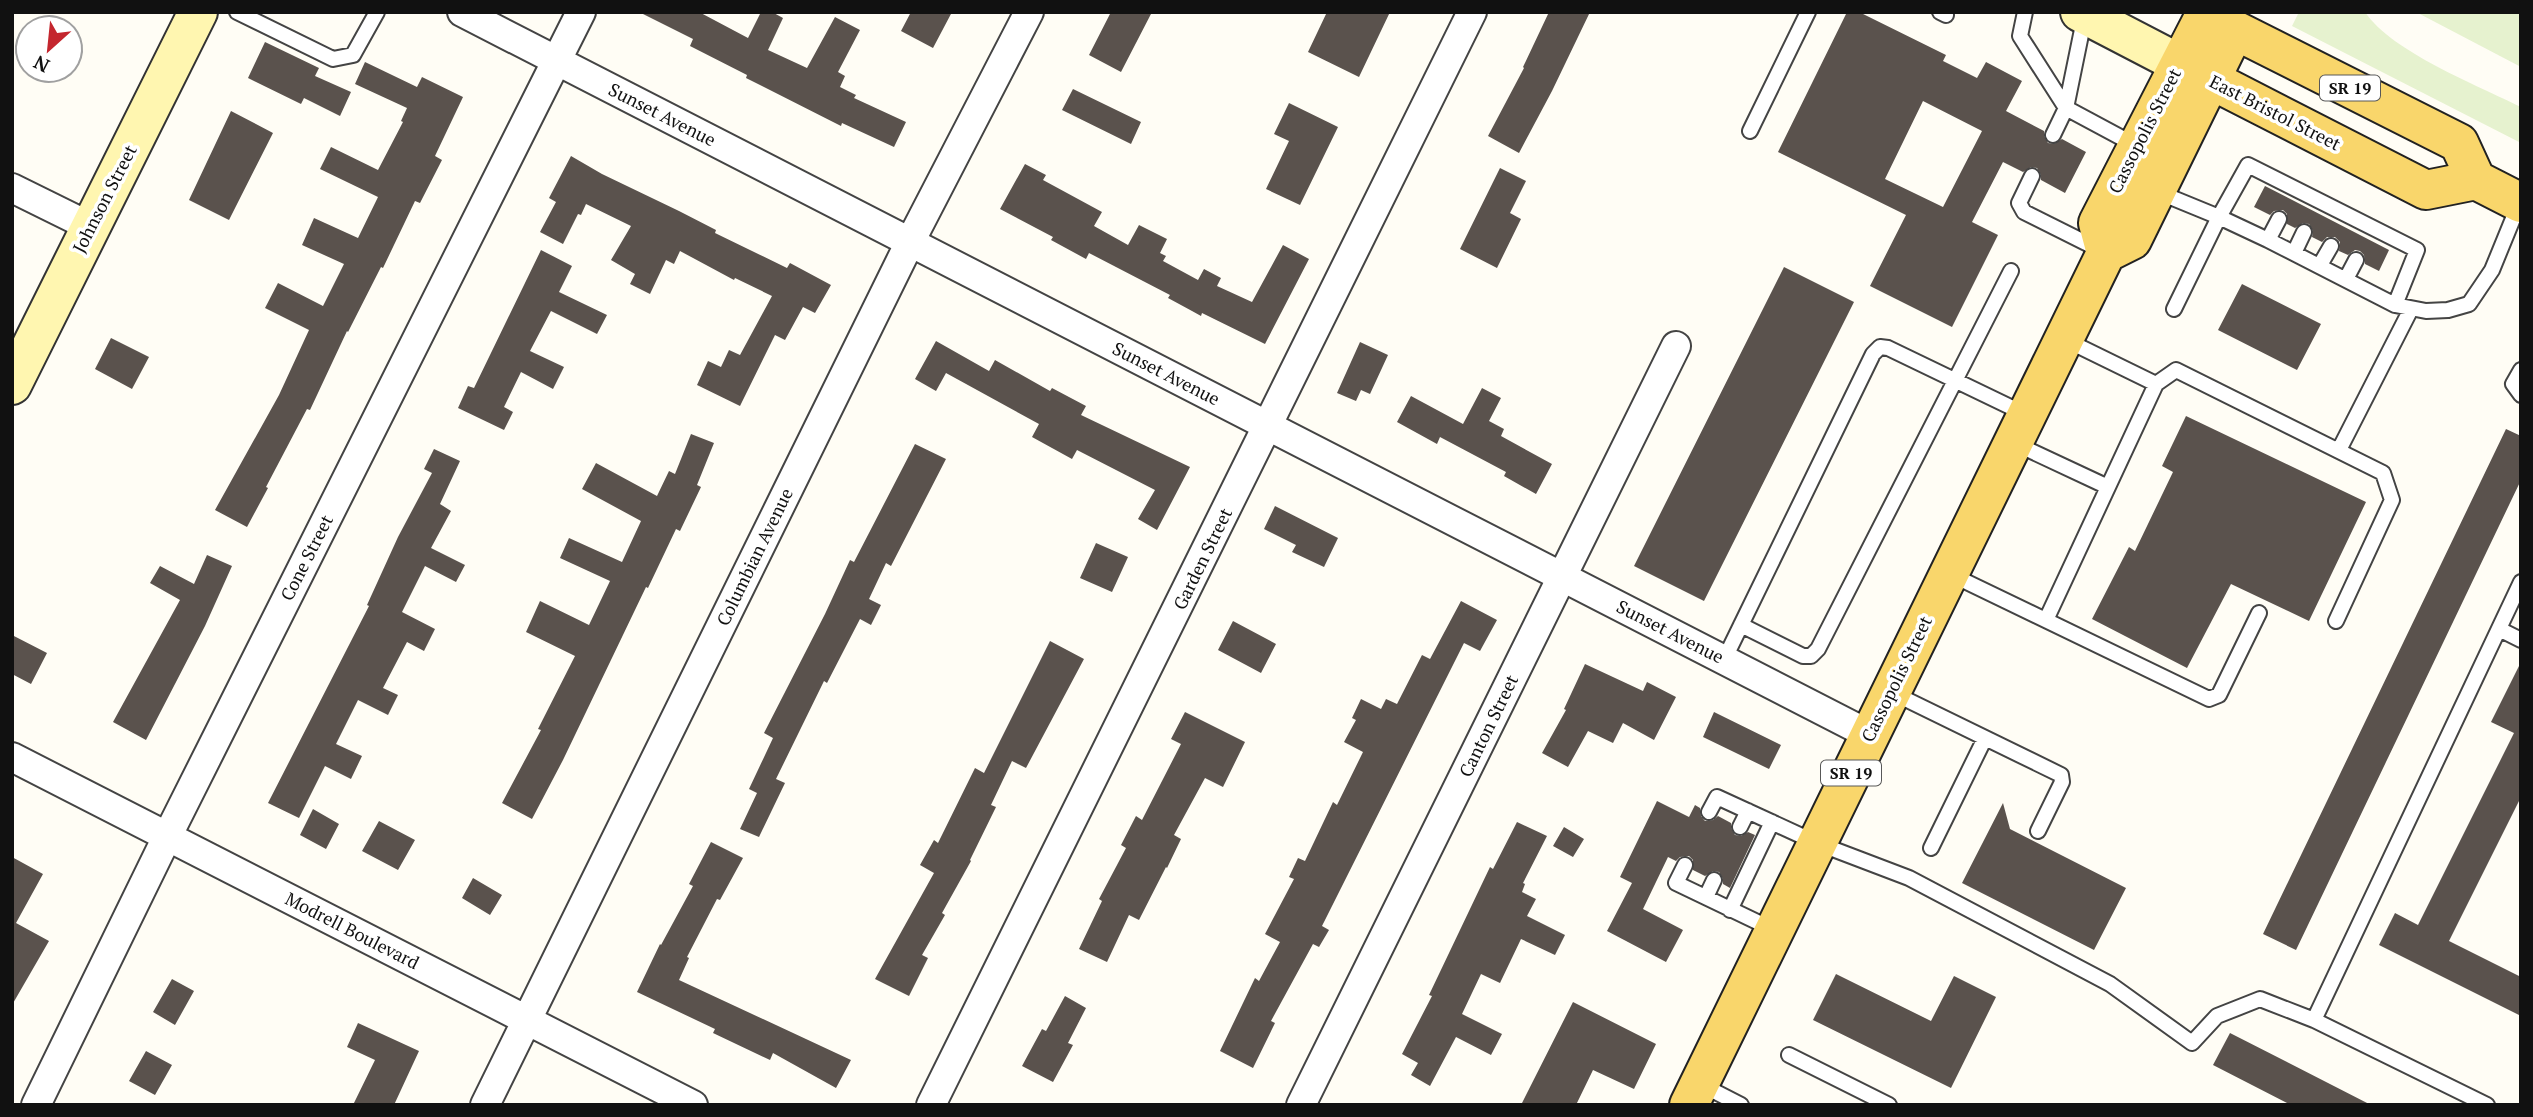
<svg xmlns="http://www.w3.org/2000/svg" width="2533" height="1117" font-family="'PT Serif',serif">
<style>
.pitch{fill:#e6f2cf}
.building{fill:#5a524d;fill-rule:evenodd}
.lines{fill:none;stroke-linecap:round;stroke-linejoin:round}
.lane-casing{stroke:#444;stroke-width:18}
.street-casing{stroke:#444;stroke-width:32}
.secondary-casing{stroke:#333;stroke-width:42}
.primary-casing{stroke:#222;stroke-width:42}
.lane{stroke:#fff;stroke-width:14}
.street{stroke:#fff;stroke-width:28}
.secondary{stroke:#fff6b0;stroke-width:38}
.primary{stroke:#f9d66b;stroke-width:38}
.labels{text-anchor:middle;stroke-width:7;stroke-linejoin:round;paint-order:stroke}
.shield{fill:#fff;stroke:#585858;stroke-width:2}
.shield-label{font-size:16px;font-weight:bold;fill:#111}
.street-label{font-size:18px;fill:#111;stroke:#fff}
</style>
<rect width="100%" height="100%" fill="#fffdf5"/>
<path class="pitch" d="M2299,12H2365C2392,52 2477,85 2521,107V143L2292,26Z
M2416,12H2521V67Z"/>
<path class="building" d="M639,12H699L748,38L761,12H772L783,18L768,50L807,68L835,17L860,30L838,72L845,76L840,87L856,95L854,98L906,122L894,147L842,123L841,126L746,78L747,75L690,46L693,39Z
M911,12H952L933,48L901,31Z
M1111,12H1152L1121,72L1089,55Z
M1327,12H1390L1359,77L1308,52Z
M1549,12H1590L1552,91L1519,153L1488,136L1524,68L1523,67Z
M1847,12H1859L1946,55L1943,61L1977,78L1986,62L2022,81L2006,111L2044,131V136L2048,143L2054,144L2062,139L2086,152L2065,193L2041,180V175L2037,168L2031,167L2023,172L2003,162L1972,222L1998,235L1952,327L1870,286L1906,215L1778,152ZM1923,101L1982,131L1943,207L1885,179Z
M265,42L319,68L315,76L351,92L340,116L304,98L301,104L248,78Z
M365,62L417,87L422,77L463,97L435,156L442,160L420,203L415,201L383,268L381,267L348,332L347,331L310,410L307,409L266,487L268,488L247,527L215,510L279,395L309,330L265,308L278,283L323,306L344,264L302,245L314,218L358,238L378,197L320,169L331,147L378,170L403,122L401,121L407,108L355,84Z
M1073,89L1141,122L1131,144L1062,110Z
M1289,103L1338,127L1300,205L1266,189L1289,141L1274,134Z
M231,111L273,133L229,220L189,200Z
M571,156L602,174L679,211L716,230L715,233L787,268L790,263L831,285L815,313L803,307L785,340L775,335L740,406L697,385L708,361L721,367L729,350L740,355L772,296L735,278L734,280L680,251L674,264L666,260L650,294L630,284L635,274L611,260L631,226L586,204L581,215L578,214L563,244L540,232L556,202L549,198Z
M1025,164L1046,175L1043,180L1102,212L1094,226L1128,245L1139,225L1167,239L1160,253L1166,256L1163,261L1198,280L1204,269L1221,278L1217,286L1252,302L1283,245L1309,259L1265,344L1202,313L1201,316L1192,311L1168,298L1170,295L1089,253L1086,259L1051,240L1053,237L1000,209Z
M1500,168L1526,181L1510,213L1521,219L1497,268L1460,249Z
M2265,186L2389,250L2379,271L2365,264L2364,255L2360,251L2355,250L2348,255L2339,251L2340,242L2335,237H2327L2322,242L2312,237L2313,231L2309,224L2303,223L2295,228L2287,224V214L2283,210L2274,211L2270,215L2254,207Z
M541,250L572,266L559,292L607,315L597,334L551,311L530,351L564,367L553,389L521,372L504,407L513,412L504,430L458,408L468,386L474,388Z
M1784,267L1854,302L1704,601L1634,566Z
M2242,284L2321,324L2297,370L2218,330Z
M111,338L149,357L132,389L95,369Z
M936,341L989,371L995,360L1050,391L1052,388L1086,406L1081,415L1190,467L1157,530L1138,519L1155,490L1077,450L1072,459L1032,437L1039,424L946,373L936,391L915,379Z
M1360,342L1388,355L1370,394L1361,390L1356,401L1337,393Z
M1482,388L1501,398L1489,421L1504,429L1501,436L1552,464L1536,494L1504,476L1506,472L1440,437L1437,444L1397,422L1411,396L1463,424Z
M2186,416L2366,502L2309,621L2231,584L2187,668L2092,619L2129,547L2135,551L2173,472L2162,466Z
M2506,429L2521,436V480L2296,950L2263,934Z
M691,434L714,443L697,485L701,487L680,531L676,529L648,588L646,587L563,760L532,819L502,803L541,730L538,729L575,656L526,632L540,601L589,625L610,581L560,558L569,538L622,562L641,521L582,489L596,463L657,496L669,471L675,474Z
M915,444L946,459L891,566L886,563L869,599L881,605L871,625L860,619L827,683L824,681L776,779L785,783L759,837L740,829L757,793L749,789L773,738L764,733L825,614L850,560L854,562Z
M434,449L460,461L440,504L451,511L431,548L465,565L456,582L425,566L402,612L435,629L424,651L407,642L383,688L398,695L388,715L358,700L336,744L362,756L351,779L325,766L299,818L268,803L369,606L367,605L398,537L432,473L424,469Z
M1275,506L1338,538L1324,567L1292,552L1296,545L1264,529Z
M1096,543L1128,557L1112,592L1080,578Z
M207,555L232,566L205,626L146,740L113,722L180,600L150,583L160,566L194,584Z
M1461,601L1497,620L1480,651L1464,643L1322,926L1329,930L1319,947L1313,944L1271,1021L1275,1023L1253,1068L1220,1051L1255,978L1259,981L1280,942L1265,934L1294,879L1289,877L1298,858L1305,861L1333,802L1337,805L1363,752L1344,742L1356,720L1352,718L1361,699L1381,709L1386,699L1397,704L1422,655L1430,659Z
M1233,621L1276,644L1261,673L1218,650Z
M12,635L47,653L31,684L12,674Z
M1050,641L1084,659L1026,768L1012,761L991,805L996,807L970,860L971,861L942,913L945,915L922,955L928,958L909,996L875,979L934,873L920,865L934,840L938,843L975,768L984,773Z
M2521,662V797L2449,941L2521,977V1016L2379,945L2395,913L2418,925L2514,733L2491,722Z
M1585,664L1643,691L1647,682L1676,697L1654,740L1623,723L1613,743L1588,731L1568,767L1542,753L1566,710L1564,709Z
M1185,712L1245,742L1223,787L1205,778L1174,835L1181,839L1167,868L1166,867L1139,920L1129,915L1107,962L1079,949L1102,901L1099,899L1126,848L1121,845L1136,816L1142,820L1181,744L1171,739Z
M1714,712L1781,745L1769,769L1703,737Z
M1657,801L1689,817L1695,805L1700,808L1701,816L1705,821L1713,820L1718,816L1731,823V828L1735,835L1741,836L1748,832L1755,835L1730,888L1723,884V879L1719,872L1713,871L1705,876L1693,870V860L1689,856L1680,857L1676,861L1668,857L1643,909L1683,930L1666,962L1607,931L1632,883L1620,877Z
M2003,803L2010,829L2126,888L2094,950L1962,883Z
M313,809L339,824L326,849L300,835Z
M379,821L415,840L398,870L362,851Z
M1517,822L1547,836L1523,883L1525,884L1522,892L1536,899L1527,916L1565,935L1555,955L1521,939L1500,983L1481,974L1462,1014L1502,1034L1491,1055L1456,1037L1430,1086L1411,1075L1418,1063L1402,1054L1432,996L1429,995L1490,867L1493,869Z
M1564,827L1584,839L1573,857L1553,846Z
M711,842L743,858L720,900L717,899L687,957L689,958L679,980L851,1060L836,1088L773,1053L770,1060L713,1033L715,1029L637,992L660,944L661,945L693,886L689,884Z
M12,857L43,874L16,923L49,941L12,1005Z
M473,878L502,895L490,915L462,898Z
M1836,974L1931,1021L1954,976L1996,997L1951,1088L1813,1020Z
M172,979L194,991L175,1025L153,1012Z
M1065,996L1086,1008L1068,1043L1073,1045L1053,1082L1022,1066L1042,1029L1046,1031Z
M1573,1002L1656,1044L1634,1089L1593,1070L1576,1105H1521Z
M358,1023L419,1051L394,1105H353L375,1060L347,1047Z
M2230,1033L2371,1105H2291L2213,1065Z
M146,1051L172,1065L155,1095L129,1081Z"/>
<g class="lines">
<g class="lane-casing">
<path id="lane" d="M237,12L333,59L353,55L377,12
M1940,12L1946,15
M2025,12L2020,36L2066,108L2135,145
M1750,131L1808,12
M2053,135L2066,108L2085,15
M2032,176L2019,203L2024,212L2098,249
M2158,192L2219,217L2248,165L2417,250L2395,305
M2268,240L2279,219
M2294,253L2304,232
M2320,265L2331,246
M2346,279L2356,260
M2174,309L2219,217L2268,240L2395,305L2426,311L2448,310L2469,304L2492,270L2519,204
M2066,340L2156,384
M2521,370L2513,384L2521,395
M2014,443L2108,487
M2339,450L2411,309
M1950,574L2209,699L2219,695L2259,613
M2046,620L2156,384L2176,370L2383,473L2392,500L2336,621
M1741,625L1803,656H1811L1818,649L2011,271
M2499,629L2521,640
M1724,660L1873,354L1880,347L1888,348L2025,414
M1891,692L2061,775L2062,782L2038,831
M1709,812L1717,797L1817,843L1909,878L2110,984L2192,1043L2217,1016L2260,999L2314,1020
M1740,827L1748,811
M1931,848L1985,738
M1685,865L1676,883L1774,930
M1706,897L1714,880
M1730,910L1772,822
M1789,1055L1889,1105
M1702,1085L1741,1105
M2487,1105L2314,1020L2521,582"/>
</g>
<g class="street-casing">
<path id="street" d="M462,12L1870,735
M12,188L91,227
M12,757L693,1105
M36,1105L167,837L581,12
M485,1105L910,242L1029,12
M931,1105L1472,12
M1301,1105L1676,346"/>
</g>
<g class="secondary-casing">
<path id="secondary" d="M2080,12L2180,64
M12,385L198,12"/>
</g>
<g class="primary-casing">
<path id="primary" d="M2188,68L2426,190L2476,180L2521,203
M2106,253L2098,223L2205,15L2459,143L2476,180
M1689,1105L2106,253L2132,240L2235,30"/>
</g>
<use href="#lane" class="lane"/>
<use href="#street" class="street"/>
<use href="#secondary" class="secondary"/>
<use href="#primary" class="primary"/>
</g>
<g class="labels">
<g class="shield">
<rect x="2320" y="75.5" width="60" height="25" rx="5"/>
<rect x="1821" y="760.5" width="60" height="25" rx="5"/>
</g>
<g class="shield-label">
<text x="2350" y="94">SR 19</text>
<text x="1851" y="779">SR 19</text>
</g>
<g class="street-label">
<text transform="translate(2275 113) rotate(27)" y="6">East Bristol Street</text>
<text transform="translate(662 115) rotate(27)" y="6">Sunset Avenue</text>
<text transform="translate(2145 131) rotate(-63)" y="6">Cassopolis Street</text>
<text transform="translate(105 199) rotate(-63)" y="6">Johnson Street</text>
<text transform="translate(1166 374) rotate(27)" y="6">Sunset Avenue</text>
<text transform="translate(755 557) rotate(-64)" y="6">Columbian Avenue</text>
<text transform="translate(307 558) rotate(-63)" y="6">Cone Street</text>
<text transform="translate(1203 559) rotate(-64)" y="6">Garden Street</text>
<text transform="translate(1670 632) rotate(27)" y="6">Sunset Avenue</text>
<text transform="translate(1897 679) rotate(-64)" y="6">Cassopolis Street</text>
<text transform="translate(1489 726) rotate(-64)" y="6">Canton Street</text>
<text transform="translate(352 931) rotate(27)" y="6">Modrell Boulevard</text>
</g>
</g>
<rect width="2533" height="1117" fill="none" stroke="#111111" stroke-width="28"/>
<g transform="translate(49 49) rotate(207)"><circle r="33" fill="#ffffff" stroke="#a0a0a0" stroke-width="2"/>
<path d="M0-5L12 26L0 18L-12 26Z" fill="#c4262e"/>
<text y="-10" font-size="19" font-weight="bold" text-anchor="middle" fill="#111111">N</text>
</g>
</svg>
